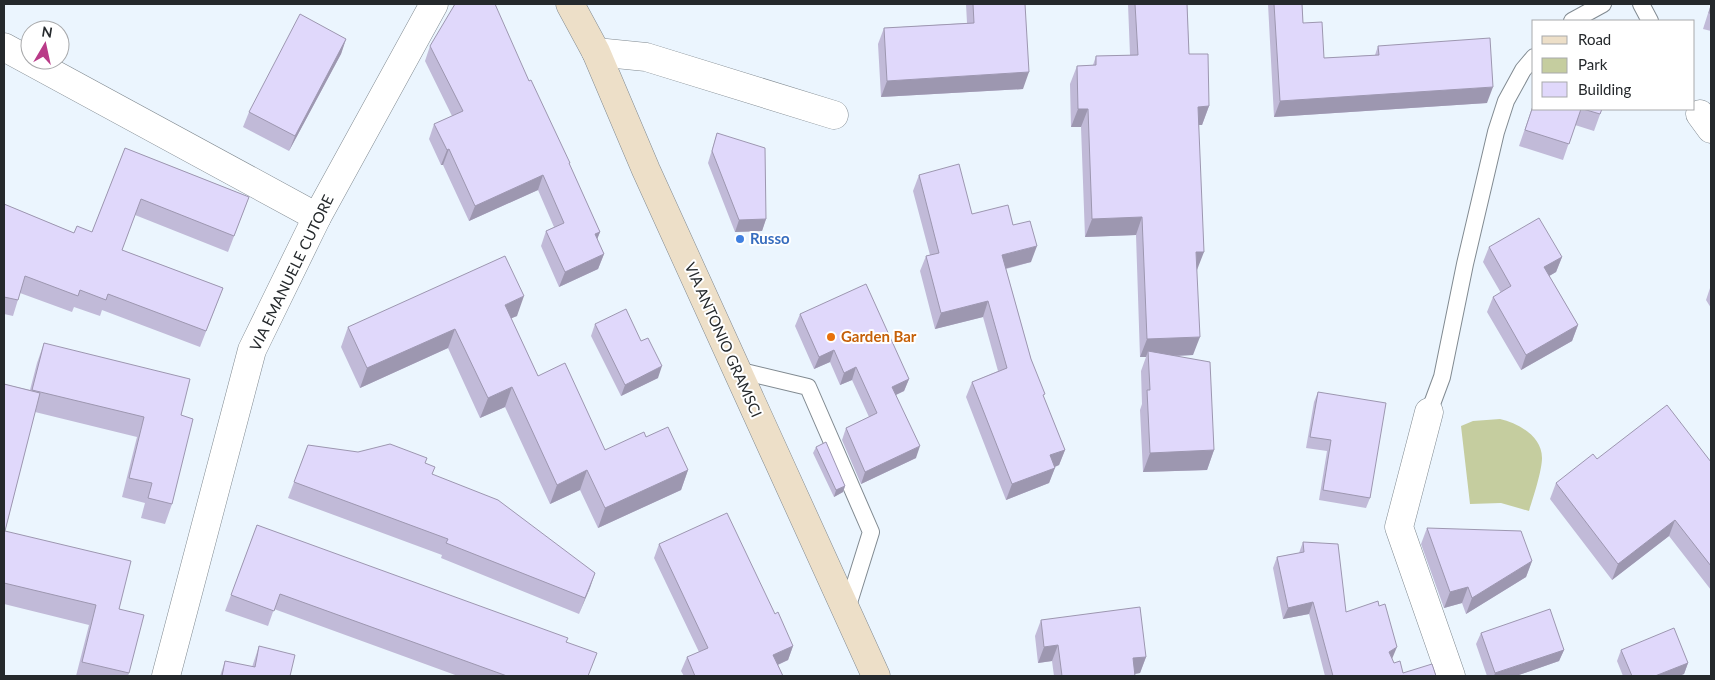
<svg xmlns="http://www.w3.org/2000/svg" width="1715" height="680" font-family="Lato,sans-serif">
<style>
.green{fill:#c5cd9f}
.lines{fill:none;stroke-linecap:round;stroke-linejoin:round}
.service-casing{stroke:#818a91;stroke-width:18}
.minor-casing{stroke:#818a91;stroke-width:29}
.tertiary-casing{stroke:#818a91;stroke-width:29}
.secondary-casing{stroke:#818a91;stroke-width:29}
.service{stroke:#fff;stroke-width:16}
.minor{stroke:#fff;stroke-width:28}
.tertiary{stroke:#fff;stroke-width:28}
.secondary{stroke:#eddfc8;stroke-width:28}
.wall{fill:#c1bad8}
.shaded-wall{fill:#9d97b0}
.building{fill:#e0d8fb;stroke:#9d97b0}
.shop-dot{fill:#3f7fe0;stroke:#fff;stroke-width:2}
.food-dot{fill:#e8710a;stroke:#fff;stroke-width:2}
.labels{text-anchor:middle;stroke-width:4;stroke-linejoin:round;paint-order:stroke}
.shop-label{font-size:15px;font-weight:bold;fill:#366cbe;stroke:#fff;text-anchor:start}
.street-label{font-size:15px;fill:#25292c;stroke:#fff}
.food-label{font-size:15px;font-weight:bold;fill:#c56008;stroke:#fff;text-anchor:start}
</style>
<rect width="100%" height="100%" fill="#ebf5fe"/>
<path class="green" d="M1500,419C1518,423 1542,436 1542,458C1542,471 1533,498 1529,511L1501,503L1470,504L1461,426L1473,421Z"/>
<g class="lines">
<g class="service-casing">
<path id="service" d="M1641,4L1650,21
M1572,21L1603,4
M737,370L808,387L871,532L846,612
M1429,412L1442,377L1465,264L1496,132L1506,101L1523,70L1534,57"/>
</g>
<g class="minor-casing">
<path id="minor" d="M4,47L317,217
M596,52L646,57L834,115
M1700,114L1711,129
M1429,412L1399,527L1451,676"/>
</g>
<g class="tertiary-casing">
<path id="tertiary" d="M166,676L252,350L317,217L434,4"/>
</g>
<g class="secondary-casing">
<path id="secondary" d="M570,4L596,52L646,170L876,676"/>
</g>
<use href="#service" class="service"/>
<use href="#minor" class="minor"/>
<use href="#tertiary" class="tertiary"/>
<use href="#secondary" class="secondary"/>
</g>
<path class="wall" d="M966,4H1025L1023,89L881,97L878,44L884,28L967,23Z
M1128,4H1187L1189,54L1209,106L1202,125H1199L1197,270L1193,355L1175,356L1214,450L1207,470L1143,472L1140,410L1142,404L1141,371L1146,357H1140L1136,235L1085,237L1081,127H1071L1070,84L1077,66L1093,65L1096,56L1130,55Z
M1268,4H1302L1303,23L1324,58L1375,55L1378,46L1487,103L1274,117Z
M1711,4V31L1703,29Z
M346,39L341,54L289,151L243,127L249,112Z
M430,46L529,81L569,164L600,232L597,239L604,254L598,269L559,287L541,246L546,231L554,227L538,190L469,221L443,165H441L429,139L434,124L452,116L425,61Z
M1534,102V109H1602L1594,131L1575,125L1563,160L1519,146Z
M717,133L766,219L762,231L735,232L708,163Z
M125,148L249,197L228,252L135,215L122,250L223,288L200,347L102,310L100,316L74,307L72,312L20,293L13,316L4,314V204L74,233L92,232Z
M919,175L972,214L1013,225L1031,262L1006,269L1031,359L1044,398L1065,450L1059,465L1055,467L1049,483L1006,500L966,397L972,382L998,371L983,317L935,329L920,271L926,256L930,255L913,191Z
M1489,247L1562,257L1556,272L1549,276L1578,325L1572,341L1521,370L1487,312L1493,297L1501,293L1483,262Z
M1711,285V308L1706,300Z
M800,314L909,379L904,391L896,395L916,458L861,484L842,440L846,428L869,417L852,380L840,385L830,362L814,369L795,326Z
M517,316L511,318L538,376L605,450L646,437L688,470L681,490L598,528L580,490L550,504L505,407L480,418L448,348L360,388L341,347L348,327Z
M595,324L658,378L621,396L591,336Z
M44,343L181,415L172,504L165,524L141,518L145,503L122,497L137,437L35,412L5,531L119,609L129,673L128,676H76L89,625L4,604V384L30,390L37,363Z
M1318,392L1370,498L1366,508L1319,500L1327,451L1306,448L1314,402Z
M308,445L425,463L432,474L595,573L579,614L441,558L442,555L288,498Z
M816,447L845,486L843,492L834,497L813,453Z
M1597,459L1711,462V590L1669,536L1612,580L1550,499L1556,483Z
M257,525L567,642L588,676H458L274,609L268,626L225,611Z
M1427,528L1532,561L1526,577L1466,614L1462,603L1444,608L1421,544Z
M1303,542L1346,612L1379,606L1392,659L1394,663L1403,673L1436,676H1325L1309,614L1283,619L1273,568L1277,557L1299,553Z
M659,544L775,614L793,646L788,660L778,665L783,676H684L681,671L687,657L699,652L654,558Z
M1041,620L1146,657L1140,673L1135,674V676H1054L1052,661L1038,663L1035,636Z
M1481,633L1564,650L1559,661L1516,676H1487L1476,644Z
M259,646L290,676H220L225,661L252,667Z
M1621,650L1688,663L1684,674L1679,676H1623L1617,661Z"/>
<path class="shaded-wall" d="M346,39L341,54L289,151L295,136Z
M1029,72L1023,89L881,97L887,81Z
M1493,87L1487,103L1274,117L1280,101Z
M1209,106L1202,125H1192L1198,107Z
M1078,109H1088L1081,127H1071Z
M449,149L443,165H441L447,150Z
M543,175L538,190L469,221L475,206Z
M1142,217L1136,235L1085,237L1092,219Z
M766,219L762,231L735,232L739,220Z
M600,232L594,247L595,234Z
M1037,246L1031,262L996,271L1002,255Z
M1196,252H1204L1197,270Z
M604,254L598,269L559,287L565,272Z
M1562,257L1556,272L1539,282L1544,267Z
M524,296L517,316L498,324L505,305Z
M988,301L983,317L935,329L941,313Z
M1578,325L1572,341L1521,370L1526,355Z
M455,329L448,348L360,388L367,368Z
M1200,337L1193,355L1148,357V351L1146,357H1140L1147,339Z
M834,350L830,362L814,369L819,357Z
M662,366L658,378L621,396L625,385Z
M856,367L852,380L840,385L844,373Z
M909,379L904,391L887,399L892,387Z
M512,387L505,407L480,418L488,398Z
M920,446L916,458L861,484L865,472Z
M1065,450L1059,465L1045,471L1050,455Z
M1214,450L1207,470L1143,472L1150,453Z
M1055,468L1049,483L1006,500L1012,484Z
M587,470L580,490L550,504L557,485Z
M688,470L681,490L598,528L605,508Z
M845,486L843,492L834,497L836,490Z
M1675,520L1669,536L1612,580L1618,564Z
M1532,561L1526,577L1466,614L1472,598Z
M595,573L590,588L579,614L585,598Z
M1468,587L1462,603L1444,608L1450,592Z
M1313,602L1309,614L1283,619L1288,608Z
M1058,645L1052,661L1038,663L1044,647Z
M793,646L788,660L768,669L773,655Z
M1397,647L1392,659L1389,652Z
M1564,650L1559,661L1516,676H1494L1495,673Z
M1146,657L1140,673L1127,675L1133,658Z
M1688,663L1684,674L1679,676H1655Z"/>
<path class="building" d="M455,4H495L529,81L531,80L570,163H569L600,232L595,234L604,254L565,272L546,231L564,223L543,175L475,206L449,149L447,150L434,124L463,111L430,46Z
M973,4H1025L1029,72L887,81L884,28L974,23Z
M1135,4H1187L1189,54H1208L1209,106L1198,107L1204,252H1196L1200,337L1147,339L1142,217L1092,219L1088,109H1078L1077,66L1096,65V56L1138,55Z
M1274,4H1302L1303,23L1322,22L1324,58L1379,55L1378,46L1490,38L1493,87L1280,101Z
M1711,5V13H1709Z
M300,14L346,39L295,136L249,112Z
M1534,103V109H1581L1569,144L1525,130Z
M1583,109H1602L1600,114Z
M717,133L765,148L766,219L739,220L712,151Z
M125,148L249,197L234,236L141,199L122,250L223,288L206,331L108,294L106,300L80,290L78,296L25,276L18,300L4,297V204L74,233L77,226L92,232Z
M959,164L972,214L1008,205L1013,225L1030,221L1037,246L1002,255L1031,359L1045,394L1043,395L1065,450L1050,455L1055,468L1012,484L972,382L1007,368L988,301L941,313L926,256L939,253L919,175Z
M1539,218L1562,257L1544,267L1578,325L1526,355L1493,297L1511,286L1489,247Z
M505,256L524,296L505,305L538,376L565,363L605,450L644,432L646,437L668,427L688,470L605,508L587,470L557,485L512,387L488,398L455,329L367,368L348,327Z
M866,284L909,379L892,387L920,446L865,472L846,428L877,413L856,367L844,373L834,350L819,357L800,314Z
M626,309L641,341L648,338L662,366L625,385L595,324Z
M44,343L190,379L181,415L193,419L172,504L148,498L152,483L129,478L144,417L32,390Z
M1148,351L1210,362L1214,450L1150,453L1147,390H1150Z
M4,384L40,393L5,531L131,561L119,609L144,615L129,673L82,662L96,605L4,583Z
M1318,392L1386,403L1370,498L1323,490L1331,440L1310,437Z
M1667,405L1711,462V566L1675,520L1618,564L1556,483L1593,454L1597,459Z
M826,442L845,486L836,490L816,447Z
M390,444L427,458L425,463L435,467L432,474L498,500L595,573L585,598L446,543L448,539L294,482L308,445L358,452Z
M727,513L775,614L778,612L793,646L773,655L783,676H695L687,657L708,648L659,544Z
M257,525L568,638L566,642L597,653L588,676H507L280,594L274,611L231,595Z
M1427,528L1521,531L1532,561L1472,598L1468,587L1450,592Z
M1303,542L1338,544L1346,612L1378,601L1379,606L1385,604L1397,647L1389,652L1394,663L1400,661L1403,673L1432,664L1436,676H1333L1313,602L1288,608L1277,557L1304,552Z
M1140,607L1146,657L1133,658L1135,676H1062L1058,645L1044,647L1041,620Z
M1550,609L1564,650L1495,673L1481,633Z
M1674,628L1688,663L1655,676H1632L1621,650Z
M259,646L295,655L290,676H222L225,661L255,667Z"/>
<circle class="shop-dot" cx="740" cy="239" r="5"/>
<circle class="food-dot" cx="831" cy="337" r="5"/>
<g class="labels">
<g class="shop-label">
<text x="750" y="244">Russo</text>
</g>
<g class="street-label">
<text transform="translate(292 273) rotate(-64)" y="5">VIA EMANUELE CUTORE</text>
<text transform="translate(723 340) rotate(66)" y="5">VIA ANTONIO GRAMSCI</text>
</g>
<g class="food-label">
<text x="841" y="342">Garden Bar</text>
</g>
</g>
<rect width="1715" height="680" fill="none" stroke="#25292c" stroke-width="10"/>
<rect x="1532" y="20" width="162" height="90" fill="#ffffff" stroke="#a8a9ab"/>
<rect x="1542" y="36" width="25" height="8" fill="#eddfc8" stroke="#a8a9ab"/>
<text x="1578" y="45" font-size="15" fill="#25292c">Road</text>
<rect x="1542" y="58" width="25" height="15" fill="#c5cd9f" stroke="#a8a9ab"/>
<text x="1578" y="70" font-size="15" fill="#25292c">Park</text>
<rect x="1542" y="82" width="25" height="15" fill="#e0d8fb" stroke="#a8a9ab"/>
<text x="1578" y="95" font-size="15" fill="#25292c">Building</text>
<g transform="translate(45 45) rotate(9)"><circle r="24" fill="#ffffff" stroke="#a8a9ab"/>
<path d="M0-4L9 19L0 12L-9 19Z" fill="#b93b88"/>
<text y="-8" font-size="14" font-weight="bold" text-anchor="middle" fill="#25292c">N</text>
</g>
</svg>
